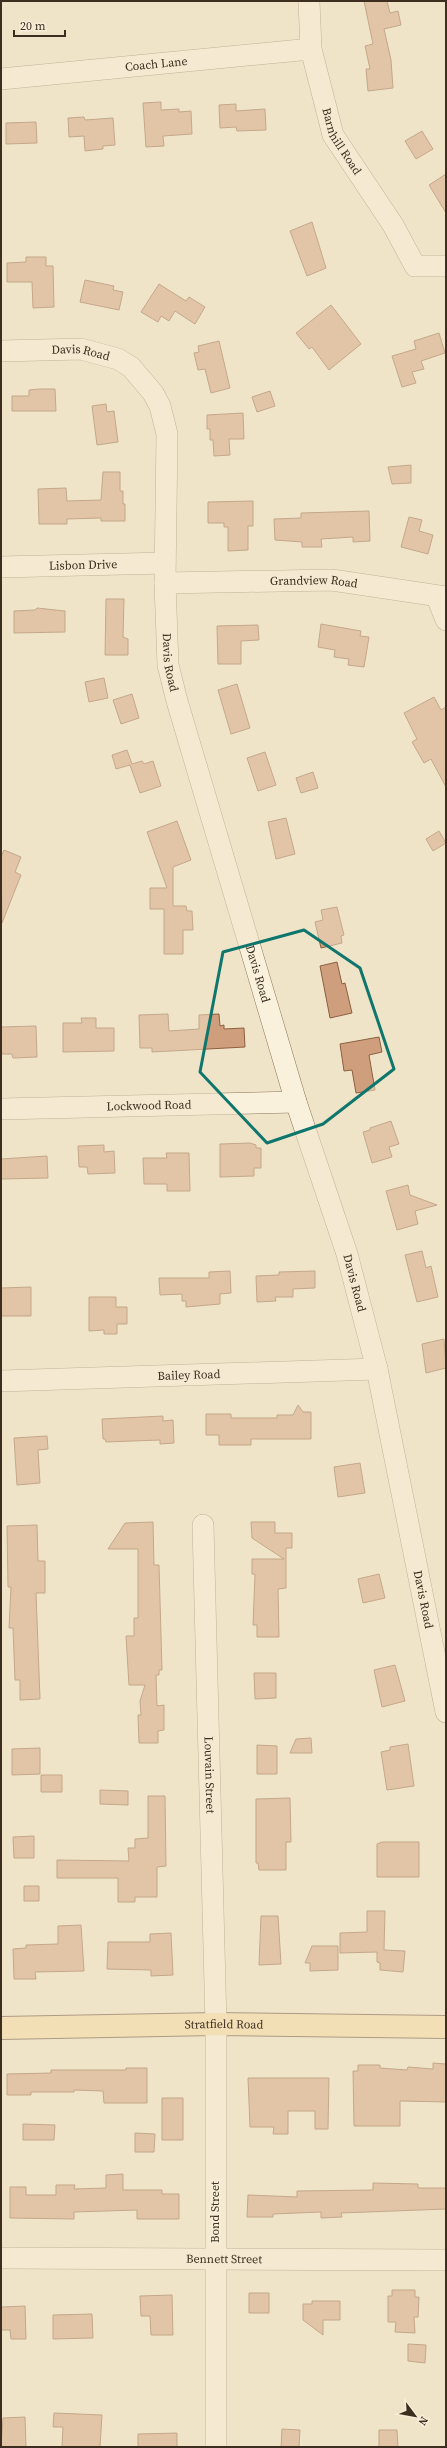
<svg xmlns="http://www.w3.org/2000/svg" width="447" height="2448" font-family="'Source Serif 4',serif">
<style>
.building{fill:#cf9f7d;stroke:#8d5f41}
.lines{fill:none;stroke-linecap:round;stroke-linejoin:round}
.minor-casing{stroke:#8d765c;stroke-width:22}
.major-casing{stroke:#5b4430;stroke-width:24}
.minor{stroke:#faf1dc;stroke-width:21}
.major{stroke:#f3d9a0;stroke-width:22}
.marked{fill:none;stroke:#0f766e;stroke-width:3;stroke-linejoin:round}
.labels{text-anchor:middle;stroke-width:4;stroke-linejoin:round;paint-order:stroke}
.street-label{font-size:12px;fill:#3d2e20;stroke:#f7eed8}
</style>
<rect width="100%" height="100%" fill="#f0e4c8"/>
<path class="building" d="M364,1H387L390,13L398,11L401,25L384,29L391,60L393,88L368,91L366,69H370L365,46L373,44Z
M161,102V110L179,109V112L191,111L192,134L163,136L164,146L146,147L143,103Z
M236,104V111L265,109L266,130L237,131L236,127L220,128L219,105Z
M84,117L85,120L113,118L115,145L103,146V149L85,151L84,136L69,137L68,118Z
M36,122L37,143L6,144V123Z
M422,131L433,149L416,159L405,141Z
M446,174V213L429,185Z
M312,222L326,268L307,276L290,231Z
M26,257H46V266H53L54,307L33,308L32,282H7V263L26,262Z
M85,280L114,286L113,290L123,292L119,310L80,302Z
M159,284L186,301L189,297L205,307L195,324L175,311L169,321L161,316L158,322L141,312Z
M331,305L361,344L329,370L312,347L309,349L296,333Z
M439,333L445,353L421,361L424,369L412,372L416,383L402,387L392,356L416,349L414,341Z
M219,341L230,388L211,393L205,369L198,370L194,353L199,352L198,346Z
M39,389H55L56,411H12V396H29V390Z
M270,391L275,406L257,412L252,397Z
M106,404L107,412L114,411L118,442L97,445L92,406Z
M243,413L244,439H229L230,455L214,456L213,440H210V429H207V415Z
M411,465V483L392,484L388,467Z
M103,472H120V491H123V504H125V521H101V518L67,519V524H39L38,489L66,488L67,501L101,500Z
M253,501V526H248V550L228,551V527H224V523H208V502Z
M369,511L370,541L353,542V537L321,539L322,547H302V542L275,540L274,519L301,518V513Z
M409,517L422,520L419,531L433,535L428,554L401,547Z
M106,599H124L123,637L128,639V655H105Z
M37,608L65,611V632L14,633V611L35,610Z
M321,624L361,631L360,636L369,637L364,667L348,665L349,659L334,657L335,650L318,647Z
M258,625L259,640L241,641V664H218L217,626Z
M104,678L108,698L89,702L85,682Z
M237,684L250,728L231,734L218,690Z
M132,694L139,718L121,724L113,700Z
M434,697L441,710L446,707V787L431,759L424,763L412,742L417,739L404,713Z
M127,750L132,764L142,761L144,764L153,761L161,786L140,793L130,765L116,769L112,755Z
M265,752L276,785L258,791L247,758Z
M313,772L318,788L301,793L296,778Z
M286,818L295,854L276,859L268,822Z
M177,821L191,860L173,867V906H186L187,911H192L193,930H183V954H164V909H150V888H167L147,832Z
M439,831L446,843L433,851L426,839Z
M4,850L21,857L15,872L21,875L2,923L1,857Z
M337,907L344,935L341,936L342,943L321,948L315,922L323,920L321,910Z
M337,962L342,984L345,983L352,1013L330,1018L320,966Z
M168,1014L169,1031L199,1029V1015L219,1014L220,1026L224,1025V1029L244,1028L245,1047L152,1052V1048H140L139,1015Z
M81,1018H96V1028H114V1051L63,1052V1023H82Z
M36,1026L37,1057L13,1058L12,1054H1V1027Z
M379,1037L382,1052L369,1055L375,1090L356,1093L352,1070L344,1071L340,1044Z
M391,1121L399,1144L389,1147L392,1157L372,1163L363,1132L370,1130V1128Z
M250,1143L256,1145V1148H261V1168H254V1176L220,1177V1144Z
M104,1145V1152L114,1151L115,1173L88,1174L87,1167H79L78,1146Z
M166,1153H189L190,1191H167V1184H144L143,1158H167Z
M47,1156L48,1178L1,1179V1159Z
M408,1185L410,1195L437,1205L415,1211L418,1224L397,1230L386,1191Z
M422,1251L426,1268L431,1266L438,1297L417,1302L405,1255Z
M230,1271L231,1293L220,1294V1304L186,1307V1301H182V1294L160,1295L159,1278H209V1272Z
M315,1271V1288L293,1289V1297H275L276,1301L257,1302L256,1276L279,1275V1272Z
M31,1287V1316H1V1288Z
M89,1297H116V1307H127V1324H117V1334H104V1330L89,1331Z
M444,1339L446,1368L426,1373L422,1344Z
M298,1405L303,1412H311V1439H251V1445H219V1435H206V1414H231V1418H277V1415H293Z
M163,1416V1421L173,1420L174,1443L160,1444V1440L106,1442L105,1439H103L102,1419Z
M47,1436L48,1449L38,1450L40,1483L17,1485L14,1438Z
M360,1463L365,1493L338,1497L334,1467Z
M153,1522L154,1565H159L162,1670H159V1675H156L157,1706L164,1705V1730L158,1731V1743H139L138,1715H141L140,1701L145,1685H129L126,1636H134V1618H138V1549H108L125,1523Z
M251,1522H275V1533H292V1548H286V1588L278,1589L279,1637H257V1625H253L255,1574H252V1559H284L252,1538Z
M37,1525L38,1561H45V1593H36L40,1699L20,1700V1680H15L13,1628H9L11,1587H8L7,1526Z
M379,1574L385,1598L363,1603L358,1579Z
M395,1665L405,1701L382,1707L374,1670Z
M254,1673H276V1698L255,1699Z
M311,1738L312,1753H290L296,1739Z
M408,1744L414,1786L387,1790L381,1752L390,1750V1747Z
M257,1745L277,1746V1774H257Z
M40,1748V1774L12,1775V1749Z
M41,1775H62V1792H41Z
M100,1790L128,1791V1805L100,1804Z
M148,1796H165L166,1866L157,1867V1897H135V1902H118V1878H57V1860L129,1861L128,1848H135V1839L148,1838Z
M290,1798L291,1842H286V1870H259L258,1863H256V1799Z
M34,1836V1858H14L13,1837Z
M382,1842H419V1877H377V1844Z
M24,1886H39V1901H24Z
M367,1911H385L384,1950L405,1951L403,1972L380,1970V1963L377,1962V1952L340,1953V1933L367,1932Z
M261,1916H278L281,1964L259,1965Z
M81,1925L84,1971L35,1972L36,1979H14L13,1949L26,1948V1945L58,1944V1926Z
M171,1933L173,1975L151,1976V1970L107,1969L108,1942H150V1934Z
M312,1946H338V1970L310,1971V1963H305Z
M433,2063L446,2064V2102L400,2101V2126H354L353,2071H358V2065H380V2068L407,2070L408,2067L433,2069Z
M126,2068H147V2103H104L103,2091L74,2090V2092H31V2095H7V2074L51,2073V2070H126Z
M248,2078H329L328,2129H315V2111H288V2134H273L274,2127H250Z
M162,2098H183V2140H162Z
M23,2124L55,2125L54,2140H23Z
M135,2133L155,2134L154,2152H135Z
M123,2174V2190H162V2194H179V2219H137V2210L74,2212V2219L10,2218V2187H26V2195H56V2185H75L74,2189L106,2188V2175Z
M373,2183L418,2184V2188H446V2209L341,2213L342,2217L321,2218V2212L273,2214V2217H247L248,2195L297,2197V2191L373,2190Z
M392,2290H415V2297H419L418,2317H414L415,2333L395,2332L396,2322H388V2296H392Z
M249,2293H269V2313H249Z
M172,2295L173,2335H151L150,2316H141L140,2296Z
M312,2301H340V2320H323V2335L303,2320V2304H312Z
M25,2306L26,2339H11L10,2330H1V2307Z
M92,2314L93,2338L53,2339V2315Z
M408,2344L426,2345L425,2363L408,2361Z
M54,2413L102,2415L100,2447H62L63,2427H53Z
M25,2417L26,2447H1L3,2418Z
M282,2429L300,2430L299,2447H281Z
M379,2430H397L398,2447H379Z
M177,2433V2447H138V2434Z"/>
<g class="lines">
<g class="minor-casing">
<g id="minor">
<path id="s1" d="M309,1L311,49L333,135L393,225L415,266H446"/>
<path id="s2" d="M1,79L311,49"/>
<path id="s3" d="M1,351L81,349L118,359L131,367L153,393L160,406L167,434L165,583L168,665L177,701L296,1102L347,1254L377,1369L446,1712"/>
<path id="s4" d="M1,567L165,563"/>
<path id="s5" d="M165,583L332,580L446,597"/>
<path d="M437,597L446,620"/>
<path id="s6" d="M1,1109L296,1102"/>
<path id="s7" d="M1,1381L377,1369"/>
<path id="s8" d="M203,1525L216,2024V2447"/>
<path id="s9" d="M1,2258L446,2260"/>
</g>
</g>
<g class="major-casing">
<g id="major">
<path id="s10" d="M1,2028L216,2024L446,2027"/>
</g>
</g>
<use href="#minor" class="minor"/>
<use href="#major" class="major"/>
</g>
<path d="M0 0H447V2448H0ZM304,930L360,968L394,1069L323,1124L267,1143L200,1072L223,952Z" fill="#f0e4c8" fill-opacity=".55" fill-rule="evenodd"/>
<path class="marked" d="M304,930L360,968L394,1069L323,1124L267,1143L200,1072L223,952Z"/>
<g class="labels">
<g class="street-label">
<text dy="4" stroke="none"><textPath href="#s2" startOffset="156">Coach Lane</textPath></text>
<text dy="4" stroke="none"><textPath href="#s1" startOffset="146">Barnhill Road</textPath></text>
<text dy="4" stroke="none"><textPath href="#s3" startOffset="80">Davis Road</textPath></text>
<text dy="4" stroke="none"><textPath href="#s4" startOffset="82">Lisbon Drive</textPath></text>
<text dy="4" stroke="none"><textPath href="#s5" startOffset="149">Grandview Road</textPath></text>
<text dy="4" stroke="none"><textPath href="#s3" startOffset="440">Davis Road</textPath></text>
<text dy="4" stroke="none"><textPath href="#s3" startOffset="764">Davis Road</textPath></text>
<text dy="4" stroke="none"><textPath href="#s6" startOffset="148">Lockwood Road</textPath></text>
<text dy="4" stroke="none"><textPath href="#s3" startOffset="1088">Davis Road</textPath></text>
<text dy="4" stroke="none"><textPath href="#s7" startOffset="188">Bailey Road</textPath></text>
<text dy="4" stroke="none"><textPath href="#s3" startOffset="1412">Davis Road</textPath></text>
<text dy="4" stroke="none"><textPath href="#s8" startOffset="250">Louvain Street</textPath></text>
<text dy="4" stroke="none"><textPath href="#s10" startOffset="223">Stratfield Road</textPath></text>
<text transform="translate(215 2212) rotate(-90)" y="4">Bond Street</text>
<text dy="4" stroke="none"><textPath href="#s9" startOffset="223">Bennett Street</textPath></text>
</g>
</g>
<rect width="447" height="2448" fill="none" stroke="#3d2e20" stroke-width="4"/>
<g transform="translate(415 2416) rotate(122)" stroke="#f7eed8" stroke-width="3" paint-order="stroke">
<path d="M0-3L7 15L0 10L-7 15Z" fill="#3d2e20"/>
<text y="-6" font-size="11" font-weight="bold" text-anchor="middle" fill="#3d2e20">N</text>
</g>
<path d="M14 30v6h51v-6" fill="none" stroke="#3d2e20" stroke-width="2"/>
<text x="20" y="30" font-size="12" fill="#3d2e20" stroke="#f7eed8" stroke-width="3" paint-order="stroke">20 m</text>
</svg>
